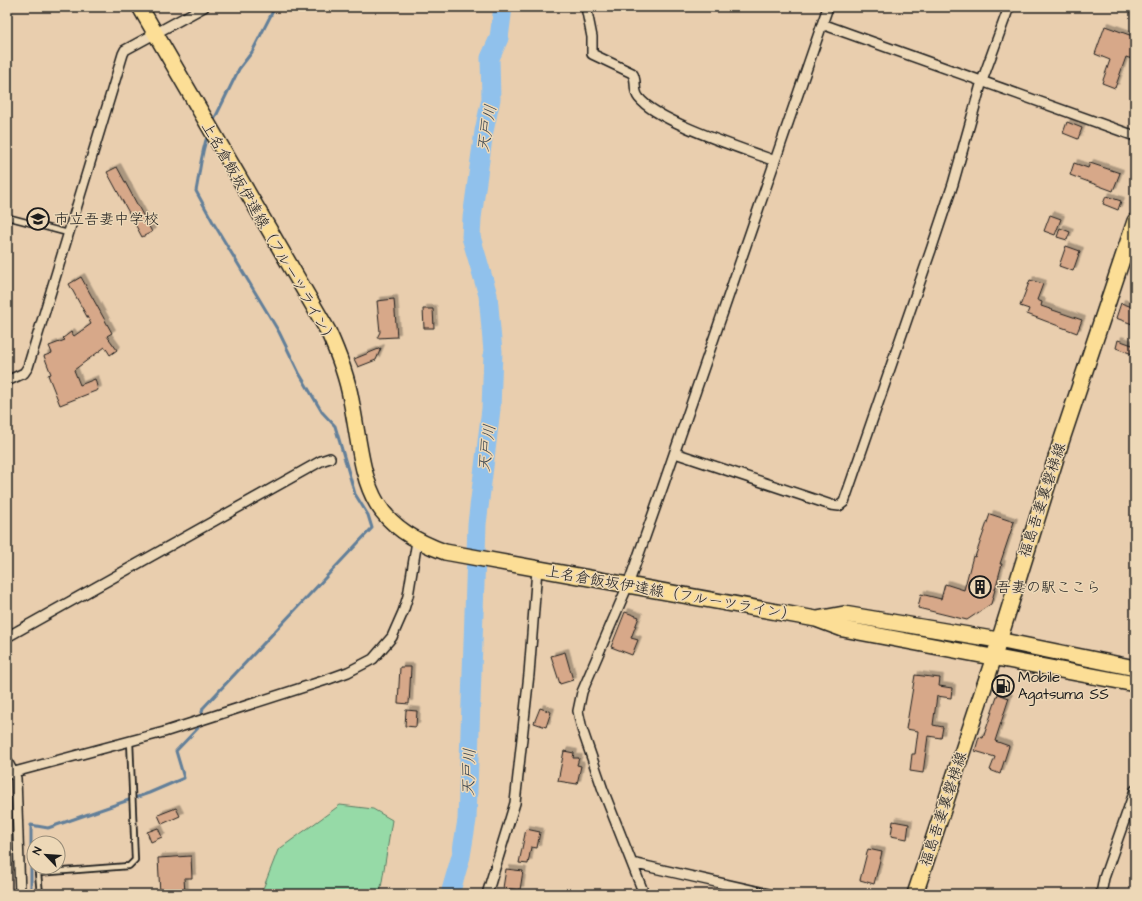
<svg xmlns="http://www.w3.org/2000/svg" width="1142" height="901" font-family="'Architects Daughter','Klee One',sans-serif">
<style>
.green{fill:#96daa7;stroke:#597b62}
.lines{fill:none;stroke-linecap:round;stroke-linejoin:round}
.stream{stroke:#627f99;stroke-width:3}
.river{stroke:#90c1ec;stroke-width:19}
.building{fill:#d7a889;stroke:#1c1c1c;filter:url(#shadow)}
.service-casing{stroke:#1c1c1c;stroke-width:8}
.minor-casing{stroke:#1c1c1c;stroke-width:12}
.primary-casing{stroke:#1c1c1c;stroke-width:18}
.service{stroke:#edd8b7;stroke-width:4.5}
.minor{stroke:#edd8b7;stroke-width:9}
.primary{stroke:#fcde96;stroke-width:15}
.labels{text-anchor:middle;stroke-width:3;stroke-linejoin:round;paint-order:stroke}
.poi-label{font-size:15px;fill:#1c1c1c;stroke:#edd8b7;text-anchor:start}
.street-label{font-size:15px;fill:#1c1c1c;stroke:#edd8b7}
.water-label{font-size:16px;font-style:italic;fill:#394550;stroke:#edd8b7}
</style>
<defs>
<filter id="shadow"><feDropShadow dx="3.5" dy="-3.5" stdDeviation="0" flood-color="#0004"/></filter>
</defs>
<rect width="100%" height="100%" fill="#e9ceae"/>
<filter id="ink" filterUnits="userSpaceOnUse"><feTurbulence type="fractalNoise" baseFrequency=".025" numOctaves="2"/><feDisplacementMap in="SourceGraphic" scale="8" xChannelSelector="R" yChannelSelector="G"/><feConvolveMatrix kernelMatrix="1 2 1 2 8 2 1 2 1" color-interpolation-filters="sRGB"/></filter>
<g filter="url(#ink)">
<path class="green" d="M340,805L373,809L392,820L380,894H261L278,850Z"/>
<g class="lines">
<path class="stream" d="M213,122L239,69L252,52L275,7
M31,894V825L48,828L149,793L184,778L176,751L198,728L203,708L372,528L368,515L355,494L335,426L322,412L299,373L279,332L214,224L196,191C200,172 201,152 208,134"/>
<path class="river" d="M450,894L461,856L467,820L477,524L491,409L493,352L488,295L471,237L472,218L484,131L491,99L490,58L499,38L503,7"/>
</g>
<path class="building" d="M1105,26L1135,37V60L1126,57L1115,88L1102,83L1110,60L1095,54Z
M1067,122L1082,128L1078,139L1063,133Z
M1074,163L1088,168L1090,163L1120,173L1113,191L1070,175Z
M117,167L152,232L142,237L107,172Z
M1106,196L1121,201L1118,210L1103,204Z
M1050,215L1061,219L1055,235L1044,231Z
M1060,228L1070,232L1067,240L1057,237Z
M1066,246L1080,251L1073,271L1059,266Z
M81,277L112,333L107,336L117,350L110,355L105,347L74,370L80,385L95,379L98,390L60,405L48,375L51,374L44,356L52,353L49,346L65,340L63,338L71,332L74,336L91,324L69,284Z
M1030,280L1043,284L1037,300L1042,302L1041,306L1082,320L1077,333L1027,314L1029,309L1020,306Z
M394,299L397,337L377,338L380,332L377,301Z
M1121,303L1135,308V325L1116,318Z
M423,309H433L434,328H424Z
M1118,340L1135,346V355L1116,348Z
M381,348L376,360L358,367L354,359Z
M990,514L1014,522L1000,564H1002L991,604L967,620L918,608L921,594L941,599L945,584L964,590L973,556L975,557Z
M625,612L639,617L631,638L638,640L632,655L611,647Z
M565,652L573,680L560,684L551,656Z
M400,667H411L409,704L398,703Z
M915,675L940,678L939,686L952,688L951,698L937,696L933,725L943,727L941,738L928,736L923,773L910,771L912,754H915L918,731L906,729Z
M998,694L1009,698L995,741L1009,746L1000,774L990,770L995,757L975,751L979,737L983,738Z
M540,708L551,712L546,727L534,723Z
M406,710L417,711L416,727L405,726Z
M564,751L574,753L573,758H579L577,765L581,766L577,784L558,781Z
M176,808L180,816L162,824L158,815Z
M893,821L909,824L907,839L891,836Z
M158,828L162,837L151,842L147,832Z
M526,829L540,832L537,848L531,847L528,864L519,863Z
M868,849L882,852L874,884L860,880Z
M191,856L192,878H184L185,894H160L158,858Z
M506,869L523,871L520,890L503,888Z"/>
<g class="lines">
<g class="service-casing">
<path id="service" d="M7,217L68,233
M40,894L38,873L129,866L135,860L130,741"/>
</g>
<g class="minor-casing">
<path id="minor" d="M586,7L592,37V54L632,73C638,80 632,90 639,98C658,122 744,149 775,161
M822,24L1135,136
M7,381L24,373L28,367L123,54L125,50L204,7
M675,453L831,505L839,506L844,502L932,247L953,184L982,81L1009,7
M7,637L321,461L330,458
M7,761L16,778L20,894
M7,774L164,732L326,680L348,672L373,659L392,637L403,612L408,596L417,541
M632,863L769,894
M487,894L515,803L529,674L537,569
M644,894L603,790L582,729L578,711L582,692L628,585L663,486L828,7
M1101,894L1104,878L1135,790"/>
</g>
<g class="primary-casing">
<path id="primary" d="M140,7L328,331C338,353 347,377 351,400C366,476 360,522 445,552L816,619L843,629L1135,684
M817,619L844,614L998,640L1135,668
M915,894L994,657L1060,445L1135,221"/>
</g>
<use href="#service" class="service"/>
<use href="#minor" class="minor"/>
<use href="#primary" class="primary"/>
</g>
</g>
<defs>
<g id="school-ring" transform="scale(1.15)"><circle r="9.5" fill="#edd8b7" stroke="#1c1c1c" stroke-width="1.5"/><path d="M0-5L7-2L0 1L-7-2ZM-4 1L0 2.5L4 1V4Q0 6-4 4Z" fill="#1c1c1c"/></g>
<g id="building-ring" transform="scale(1.15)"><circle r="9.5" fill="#edd8b7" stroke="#1c1c1c" stroke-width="1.5"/><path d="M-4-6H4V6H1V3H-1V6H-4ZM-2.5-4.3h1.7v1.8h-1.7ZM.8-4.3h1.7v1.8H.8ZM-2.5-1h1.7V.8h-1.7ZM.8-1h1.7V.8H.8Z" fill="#1c1c1c"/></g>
<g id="fuel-ring" transform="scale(1.15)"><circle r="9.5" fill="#edd8b7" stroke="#1c1c1c" stroke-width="1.5"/><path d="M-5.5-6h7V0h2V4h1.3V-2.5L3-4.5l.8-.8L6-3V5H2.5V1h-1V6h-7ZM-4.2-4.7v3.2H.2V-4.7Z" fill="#1c1c1c"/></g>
</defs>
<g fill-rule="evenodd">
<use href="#school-ring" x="38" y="219"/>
<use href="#building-ring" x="980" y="587"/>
<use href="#fuel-ring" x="1003" y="686"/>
</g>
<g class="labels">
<g class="poi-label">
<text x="54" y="224">市立吾妻中学校</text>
<text x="996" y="592">吾妻の駅ここら</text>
<text x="1018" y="682">Mobile<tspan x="1018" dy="17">Agatsuma SS</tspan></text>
</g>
<g class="street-label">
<text transform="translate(269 233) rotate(60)" y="5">上名倉飯坂伊達線（フルーツライン）</text>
<text transform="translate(1042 500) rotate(-72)" y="5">福島吾妻裏磐梯線</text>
<text transform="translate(671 593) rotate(10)" y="5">上名倉飯坂伊達線（フルーツライン）</text>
<text transform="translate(943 809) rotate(-72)" y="5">福島吾妻裏磐梯線</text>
</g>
<g class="water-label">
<text transform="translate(486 128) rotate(-80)" y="6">天戸川</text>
<text transform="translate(486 448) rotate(-83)" y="6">天戸川</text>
<text transform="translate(468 772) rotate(-88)" y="6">天戸川</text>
</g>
</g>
<rect width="1142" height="901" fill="none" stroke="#edd8b7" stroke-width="24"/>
<rect x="12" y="12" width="1118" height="877" fill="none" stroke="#1c1c1c" stroke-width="1.5" filter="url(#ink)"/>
<g transform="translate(46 855) rotate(295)"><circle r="19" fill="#edd8b7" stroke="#998d79"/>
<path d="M0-3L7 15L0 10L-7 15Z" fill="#1c1c1c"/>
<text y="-6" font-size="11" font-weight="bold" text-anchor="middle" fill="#1c1c1c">N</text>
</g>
</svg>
